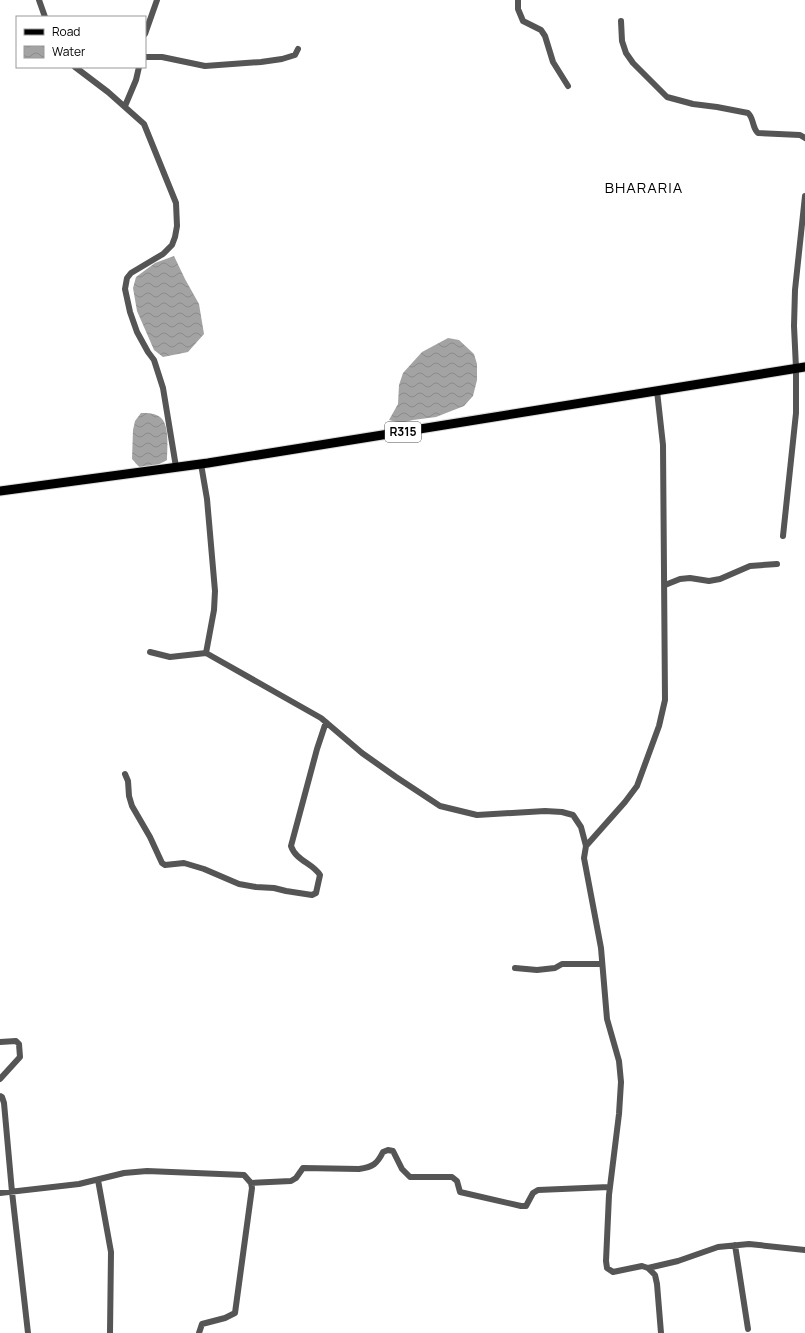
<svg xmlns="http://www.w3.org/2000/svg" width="805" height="1333" font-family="Manrope,sans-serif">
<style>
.water{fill:url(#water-waves)}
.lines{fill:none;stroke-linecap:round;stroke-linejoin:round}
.primary-casing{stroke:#dbdbdb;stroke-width:11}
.street{stroke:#555;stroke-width:6}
.primary{stroke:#000;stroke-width:9}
.labels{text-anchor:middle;stroke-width:4;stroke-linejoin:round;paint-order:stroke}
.shield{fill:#fff;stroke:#4c4c4c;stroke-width:1}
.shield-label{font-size:12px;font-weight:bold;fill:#000}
.quarter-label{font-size:15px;letter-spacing:1px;fill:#000;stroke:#fff}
</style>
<defs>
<pattern id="water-waves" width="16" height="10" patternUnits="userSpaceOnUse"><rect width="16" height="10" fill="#a3a3a3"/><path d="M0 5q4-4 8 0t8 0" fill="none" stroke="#8b8b8b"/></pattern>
</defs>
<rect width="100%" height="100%" fill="#fff"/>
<path class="water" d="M174,256L185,279L199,304L204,334L188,352L163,357L154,350L137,311L133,288L136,277L155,263Z
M448,338L459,340L474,354L477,364V380L473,396L464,406L436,417L413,420L401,423L389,420L398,404L399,385L403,373L422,352Z
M141,413C147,413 155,413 160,417C170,424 167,449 167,460C160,464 150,469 142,468C138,467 135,462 132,459L133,430L135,421Z"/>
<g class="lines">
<g class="primary-casing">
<path id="primary" d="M0,491L208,463L805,367"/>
</g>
<path class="street" d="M39,0L45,17
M518,0V9L523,21L541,30L545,36L553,62L568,86
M621,21L622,41L626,53L633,63L667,97L693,104L717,107L748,113C754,118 752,128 758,133L800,135L805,138
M145,34L157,0
M145,57H162L205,66L261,62L282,59L295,55L298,49
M75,67L108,92L144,124L176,203L177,226L175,237L172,245L163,254L131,273L127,278L125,289L130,312L137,332L148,352L154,360L163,388L176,467
M125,106L136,80L139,67
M657,391L663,445L665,700L659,726L637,786L625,802L586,846L584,858L601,948L607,1019L619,1061L621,1082L619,1114L609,1195L606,1261L607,1268L613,1272L642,1266L648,1268L655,1275L657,1284L661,1333
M201,464L207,499L215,591L214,610L206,653
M783,536L796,413V368L794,326L795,290L805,196
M665,585L680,579L690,578L709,581L720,579L750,566L777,564
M150,652L170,657L206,653L321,718L362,753L396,777L440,806L477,815L545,811L562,812L573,815L581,827L586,846
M125,774L128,781L129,796L132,806L150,837L162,863L165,865L184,863L204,869L239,884L256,887L274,888L286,891L312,895L316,893L320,875C313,863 296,861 291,846L317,749L326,722
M515,968L537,970L555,968L562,964H602
M0,1042L16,1041L19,1044L20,1057L0,1079
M0,1096L2,1097L4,1103L12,1192L28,1333
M98,1180L111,1252L110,1333
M251,1183L291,1181L296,1178L303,1168L359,1169C373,1167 377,1164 383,1152L388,1150L393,1151L402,1169L410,1177H452L457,1181L460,1192L521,1206H526L533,1193L538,1190L609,1187
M0,1193L79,1184L124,1173L147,1171L244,1175L251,1183L252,1188L235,1313L225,1318L202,1324L199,1333
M735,1245L748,1329
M648,1268L678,1261L718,1247L749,1244L805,1250"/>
<use href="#primary" class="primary"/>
</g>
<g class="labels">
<rect class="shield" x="385" y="422" width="36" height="20" rx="3"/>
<g class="shield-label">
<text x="403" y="436">R315</text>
</g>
<g class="quarter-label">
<text x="644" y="193">BHARARIA</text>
</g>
</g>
<rect x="16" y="16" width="130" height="52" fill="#ffffff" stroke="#999999"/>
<rect x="24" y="29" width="20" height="6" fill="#000000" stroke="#999999"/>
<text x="52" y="36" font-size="12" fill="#000000">Road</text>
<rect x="24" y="46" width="20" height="12" fill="url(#water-waves)" stroke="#999999"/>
<text x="52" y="56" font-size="12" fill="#000000">Water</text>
</svg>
